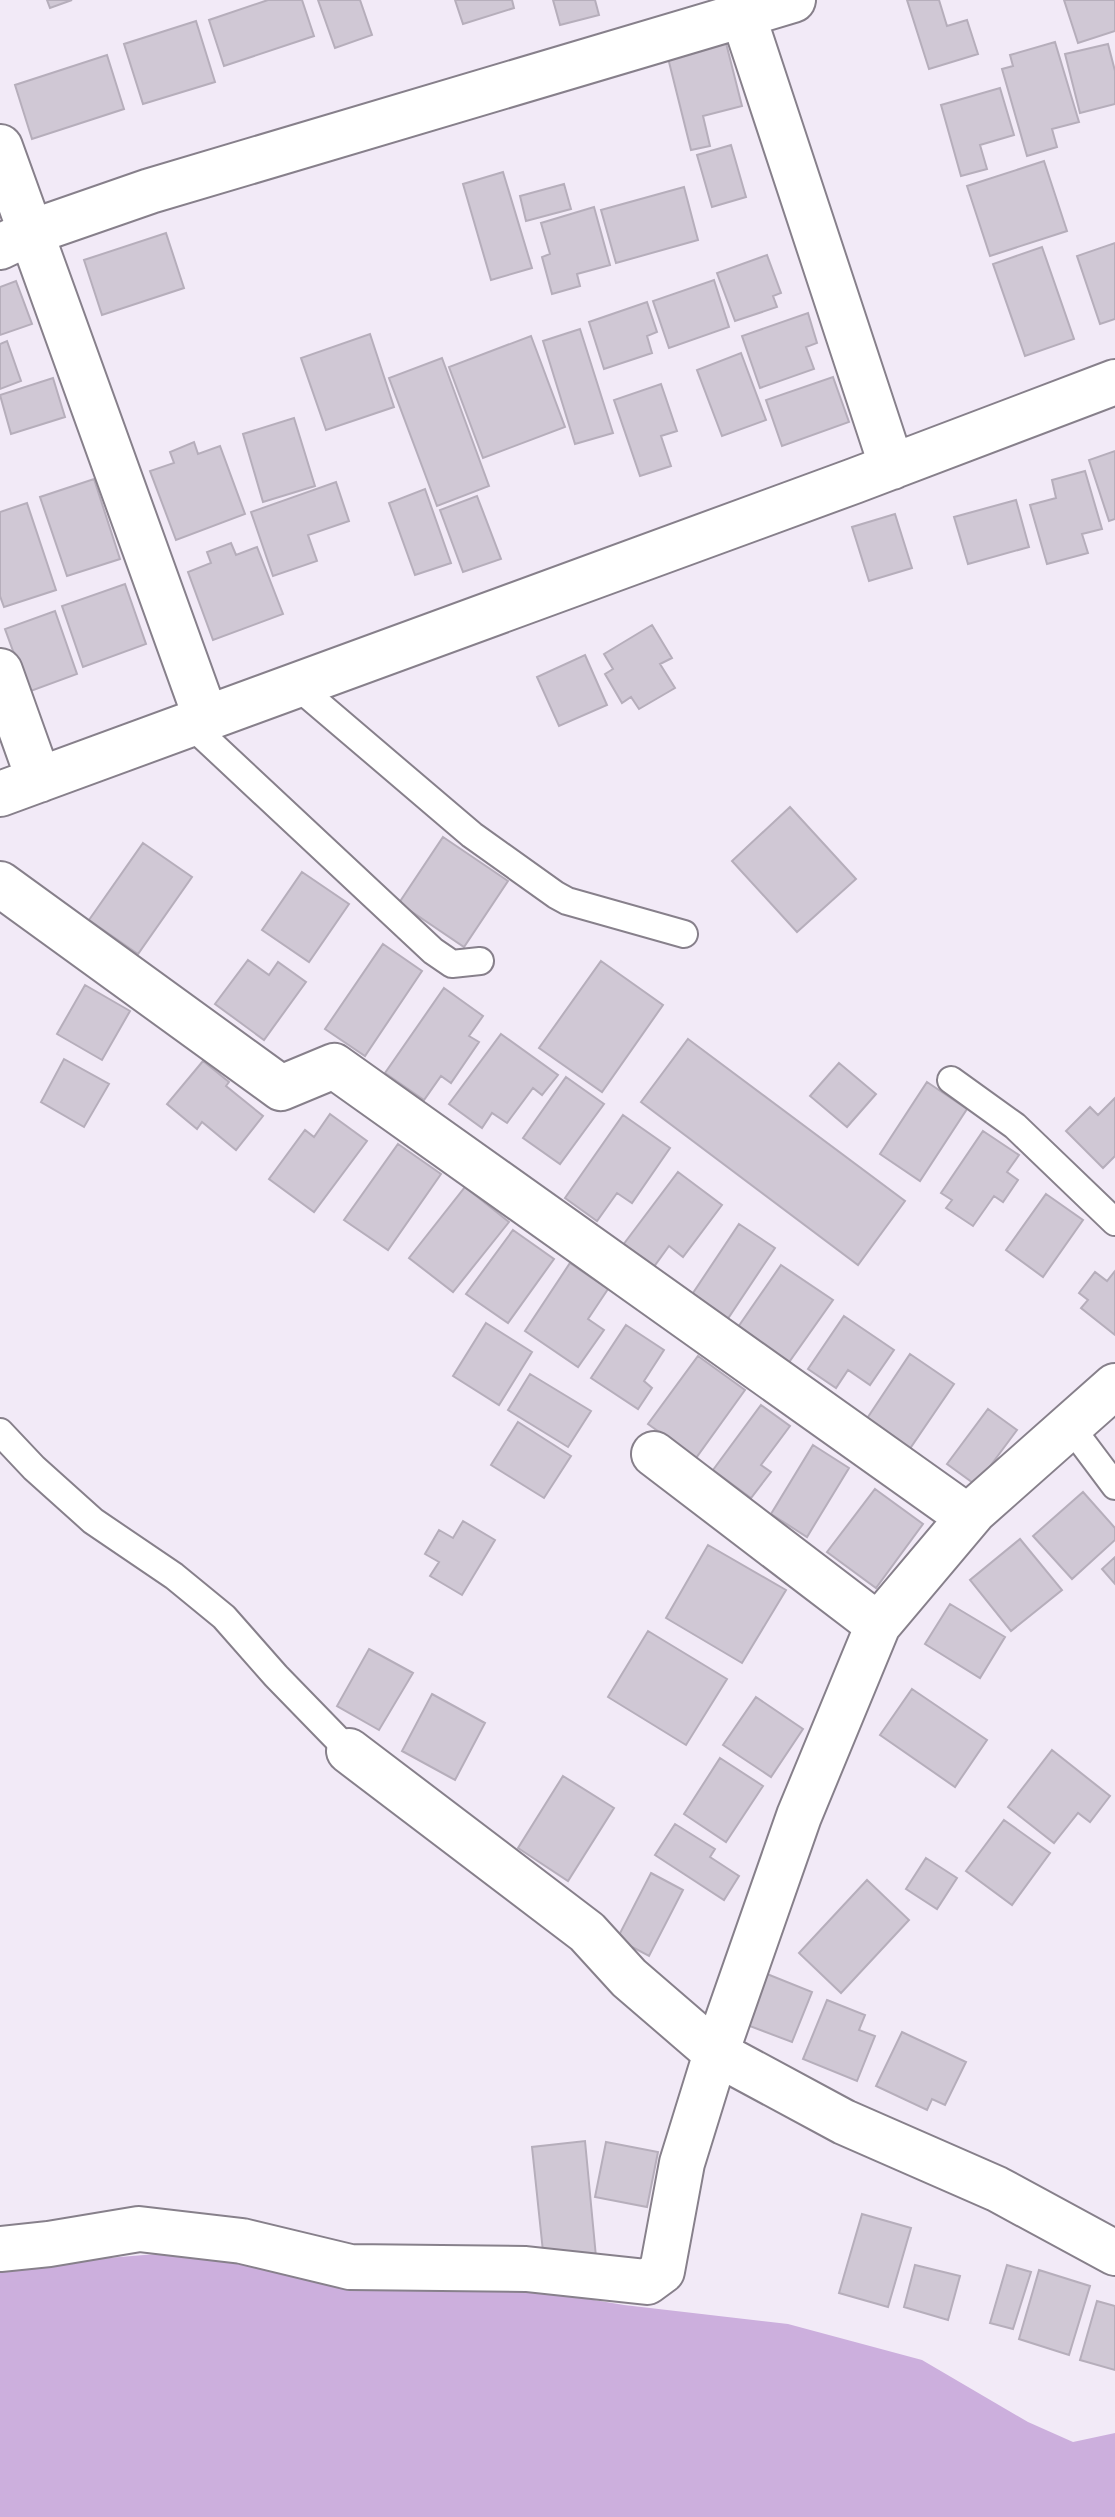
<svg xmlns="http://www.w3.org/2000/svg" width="1115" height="2517" font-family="'Work Sans',sans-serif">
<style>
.green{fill:#ccafdd}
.building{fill:#d0c8d5;stroke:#b6aebb;stroke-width:2}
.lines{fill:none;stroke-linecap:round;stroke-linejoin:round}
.lane-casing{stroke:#87808b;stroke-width:30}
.street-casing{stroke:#87808b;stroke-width:48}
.lane{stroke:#fff;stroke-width:26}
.street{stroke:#fff;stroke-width:44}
</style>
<rect width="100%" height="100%" fill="#f2eaf7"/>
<path class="green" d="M192,2251L516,2287L624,2305L788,2324L922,2360L1028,2422L1073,2442L1115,2433V2517H0V2267Z"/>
<path class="building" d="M47,0H72L50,8Z
M268,0H302L314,36L224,66L209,20Z
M318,0H360L372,35L335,48Z
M455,0H512L514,8L463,24Z
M553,0H595L599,15L560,25Z
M907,0H939L947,26L967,20L978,54L929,69Z
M1064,0H1115V31L1078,43Z
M196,21L215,82L143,104L124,44Z
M1055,42L1079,122L1052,129L1057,147L1027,156L1002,69L1013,66L1010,55Z
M726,43L742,106L703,116L710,146L691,150L668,58Z
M1108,44L1115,71V104L1080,113L1065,54Z
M107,55L124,109L32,139L15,85Z
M1000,88L1014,135L980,145L987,169L961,176L941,105Z
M731,145L746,197L712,207L697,155Z
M1044,161L1067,231L990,256L967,186Z
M503,172L532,268L491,280L463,184Z
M564,184L571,209L526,221L520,196Z
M684,187L698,240L616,263L601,210Z
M594,207L610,265L577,274L580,286L552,294L542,257L550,254L541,223Z
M166,233L184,288L102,315L84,260Z
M1115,243V319L1100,324L1077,256Z
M1042,247L1074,339L1025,356L993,264Z
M767,255L781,293L773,296L777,307L735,321L717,273Z
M714,280L729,327L669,348L653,301Z
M16,281L32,324L0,335V287Z
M647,302L657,332L647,336L652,353L604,369L589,322Z
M808,313L817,343L806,347L814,369L760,388L742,336Z
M580,329L613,433L575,444L543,341Z
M370,334L394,407L326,430L301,358Z
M531,336L565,427L483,458L449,367Z
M7,341L21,381L0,389V344Z
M741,353L766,420L722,436L697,370Z
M442,358L489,486L437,506L389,378Z
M833,377L849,422L782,446L766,400Z
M53,378L65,417L11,434L0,395Z
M661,384L677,431L661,436L671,466L640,476L614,400Z
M294,418L315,486L263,502L243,434Z
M194,442L198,454L220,446L245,514L176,540L150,471L174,463L170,452Z
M1115,451V519L1109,521L1089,460Z
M1085,471L1102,529L1082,534L1088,553L1047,564L1030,505L1056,498L1052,480Z
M94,479L120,559L67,576L40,497Z
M336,482L349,521L308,535L317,561L273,576L251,512Z
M425,489L451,563L415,575L389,503Z
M477,496L501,559L463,572L440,510Z
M1016,500L1029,547L968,564L954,517Z
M27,503L56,590L4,607L0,596V512Z
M895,514L912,568L869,581L852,527Z
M231,543L236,555L257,547L283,614L213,640L188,572L211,563L207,552Z
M125,584L146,644L83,667L62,606Z
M55,611L77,674L28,692L5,629Z
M652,625L672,658L660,664L675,688L639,709L631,697L622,703L605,674L613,669L604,654Z
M585,655L607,705L559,726L537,677Z
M790,807L856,879L797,932L732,861Z
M443,837L508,881L464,947L399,903Z
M143,843L192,877L138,954L89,920Z
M302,872L349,904L309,962L262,930Z
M383,944L422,971L365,1056L325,1029Z
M248,960L269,975L278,962L306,982L264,1040L215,1004Z
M601,961L663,1005L602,1092L539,1048Z
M85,985L130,1011L102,1060L57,1034Z
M444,988L483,1016L469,1036L479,1042L451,1083L441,1076L424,1100L385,1073Z
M501,1034L558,1075L542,1095L533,1088L507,1123L492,1113L482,1128L449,1104Z
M688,1039L905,1201L858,1265L641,1102Z
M64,1059L109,1084L84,1127L41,1102Z
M203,1061L229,1082L226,1086L263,1116L236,1150L202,1122L197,1129L167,1104Z
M839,1063L876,1094L847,1127L810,1096Z
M566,1077L604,1104L560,1164L523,1138Z
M927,1082L967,1109L920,1181L880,1154Z
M1115,1098V1156L1103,1168L1066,1131L1090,1107L1098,1115Z
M330,1114L367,1141L314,1212L269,1179L305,1130L314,1137Z
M623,1115L670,1148L632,1203L617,1193L597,1221L565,1198Z
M983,1131L1019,1155L1007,1172L1018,1180L1003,1202L994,1196L973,1226L946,1208L952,1200L941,1193Z
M398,1144L441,1174L388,1250L344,1220Z
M678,1172L722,1205L683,1257L669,1246L653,1268L623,1245Z
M465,1187L509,1222L453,1292L409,1258Z
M1046,1194L1083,1220L1043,1277L1006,1250Z
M739,1224L775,1248L727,1320L691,1296Z
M513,1230L554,1259L508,1323L466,1294Z
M570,1263L608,1289L588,1319L604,1330L578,1367L525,1331Z
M781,1265L833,1300L787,1365L736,1330Z
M1115,1271V1335L1081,1308L1088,1300L1079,1293L1095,1272L1107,1281Z
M844,1316L894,1350L870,1385L848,1370L836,1388L808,1369Z
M486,1323L532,1352L499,1405L453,1376Z
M626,1325L664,1350L644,1381L652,1388L638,1409L591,1378Z
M910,1354L954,1384L909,1450L866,1420Z
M698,1356L745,1390L696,1458L648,1424Z
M530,1374L591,1411L568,1447L508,1410Z
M761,1405L790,1426L761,1465L771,1472L751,1498L713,1470Z
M988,1409L1017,1430L976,1485L947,1464Z
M518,1422L571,1456L544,1498L491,1465Z
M813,1445L849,1468L807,1537L771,1514Z
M875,1489L923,1524L876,1588L827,1552Z
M1083,1492L1115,1528V1540L1072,1579L1033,1536Z
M463,1521L495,1540L462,1595L430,1576L439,1562L425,1554L439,1530L453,1538Z
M1020,1539L1062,1590L1011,1631L970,1580Z
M708,1545L786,1590L742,1663L666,1618Z
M1115,1557V1584L1102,1569Z
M950,1604L1005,1637L980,1678L925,1644Z
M648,1631L727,1679L686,1745L608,1697Z
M369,1649L413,1673L379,1730L337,1706Z
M912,1689L987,1740L955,1787L880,1735Z
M432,1694L485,1723L455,1780L402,1751Z
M756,1697L803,1729L771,1777L723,1745Z
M1052,1750L1110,1796L1090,1822L1078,1813L1054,1843L1008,1807Z
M720,1758L763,1786L726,1842L684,1814Z
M563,1776L614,1808L568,1881L518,1848Z
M1004,1820L1050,1853L1012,1905L966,1871Z
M675,1824L715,1849L710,1857L739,1876L724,1900L655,1855Z
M926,1858L957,1878L937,1909L906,1889Z
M651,1873L683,1890L649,1956L617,1939Z
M867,1880L909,1920L841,1993L799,1953Z
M767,1974L812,1992L792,2042L747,2025Z
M827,2000L865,2015L859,2030L875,2036L857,2081L803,2059Z
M902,2032L966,2062L945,2105L932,2099L927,2110L876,2086Z
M585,2141L596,2257L544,2261L532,2147Z
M606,2142L658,2152L647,2207L595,2197Z
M862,2214L911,2228L888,2307L839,2293Z
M915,2265L960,2276L948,2320L904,2307Z
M1007,2265L1031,2272L1013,2329L990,2323Z
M1039,2270L1090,2286L1069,2355L1019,2339Z
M1097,2301L1115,2306V2370L1080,2360Z"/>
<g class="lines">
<g class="lane-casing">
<path id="lane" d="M296,685L472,835L556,895L567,901L684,934
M189,723L433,951L452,964L480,961
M951,1080L1015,1126L1115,1222
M1070,1426L1115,1486
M0,1432L34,1468L93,1521L174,1576L224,1617L276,1676L349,1751"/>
</g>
<g class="street-casing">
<path id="street" d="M738,0L892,467
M0,147L206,718
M0,247L29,233L150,191L793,0
M0,671L39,780
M0,794L854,481L1115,382
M0,884L281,1088L334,1066L968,1517
M654,1454L878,1625
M349,1751L587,1932L629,1978L716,2053L844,2122L997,2189L1115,2253
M0,2249L49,2244L139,2229L242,2241L350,2267L526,2269L647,2282L662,2271L682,2163L716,2053L799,1816L878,1625L974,1511L1115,1386"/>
</g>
<use href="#lane" class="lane"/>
<use href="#street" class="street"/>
</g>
</svg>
